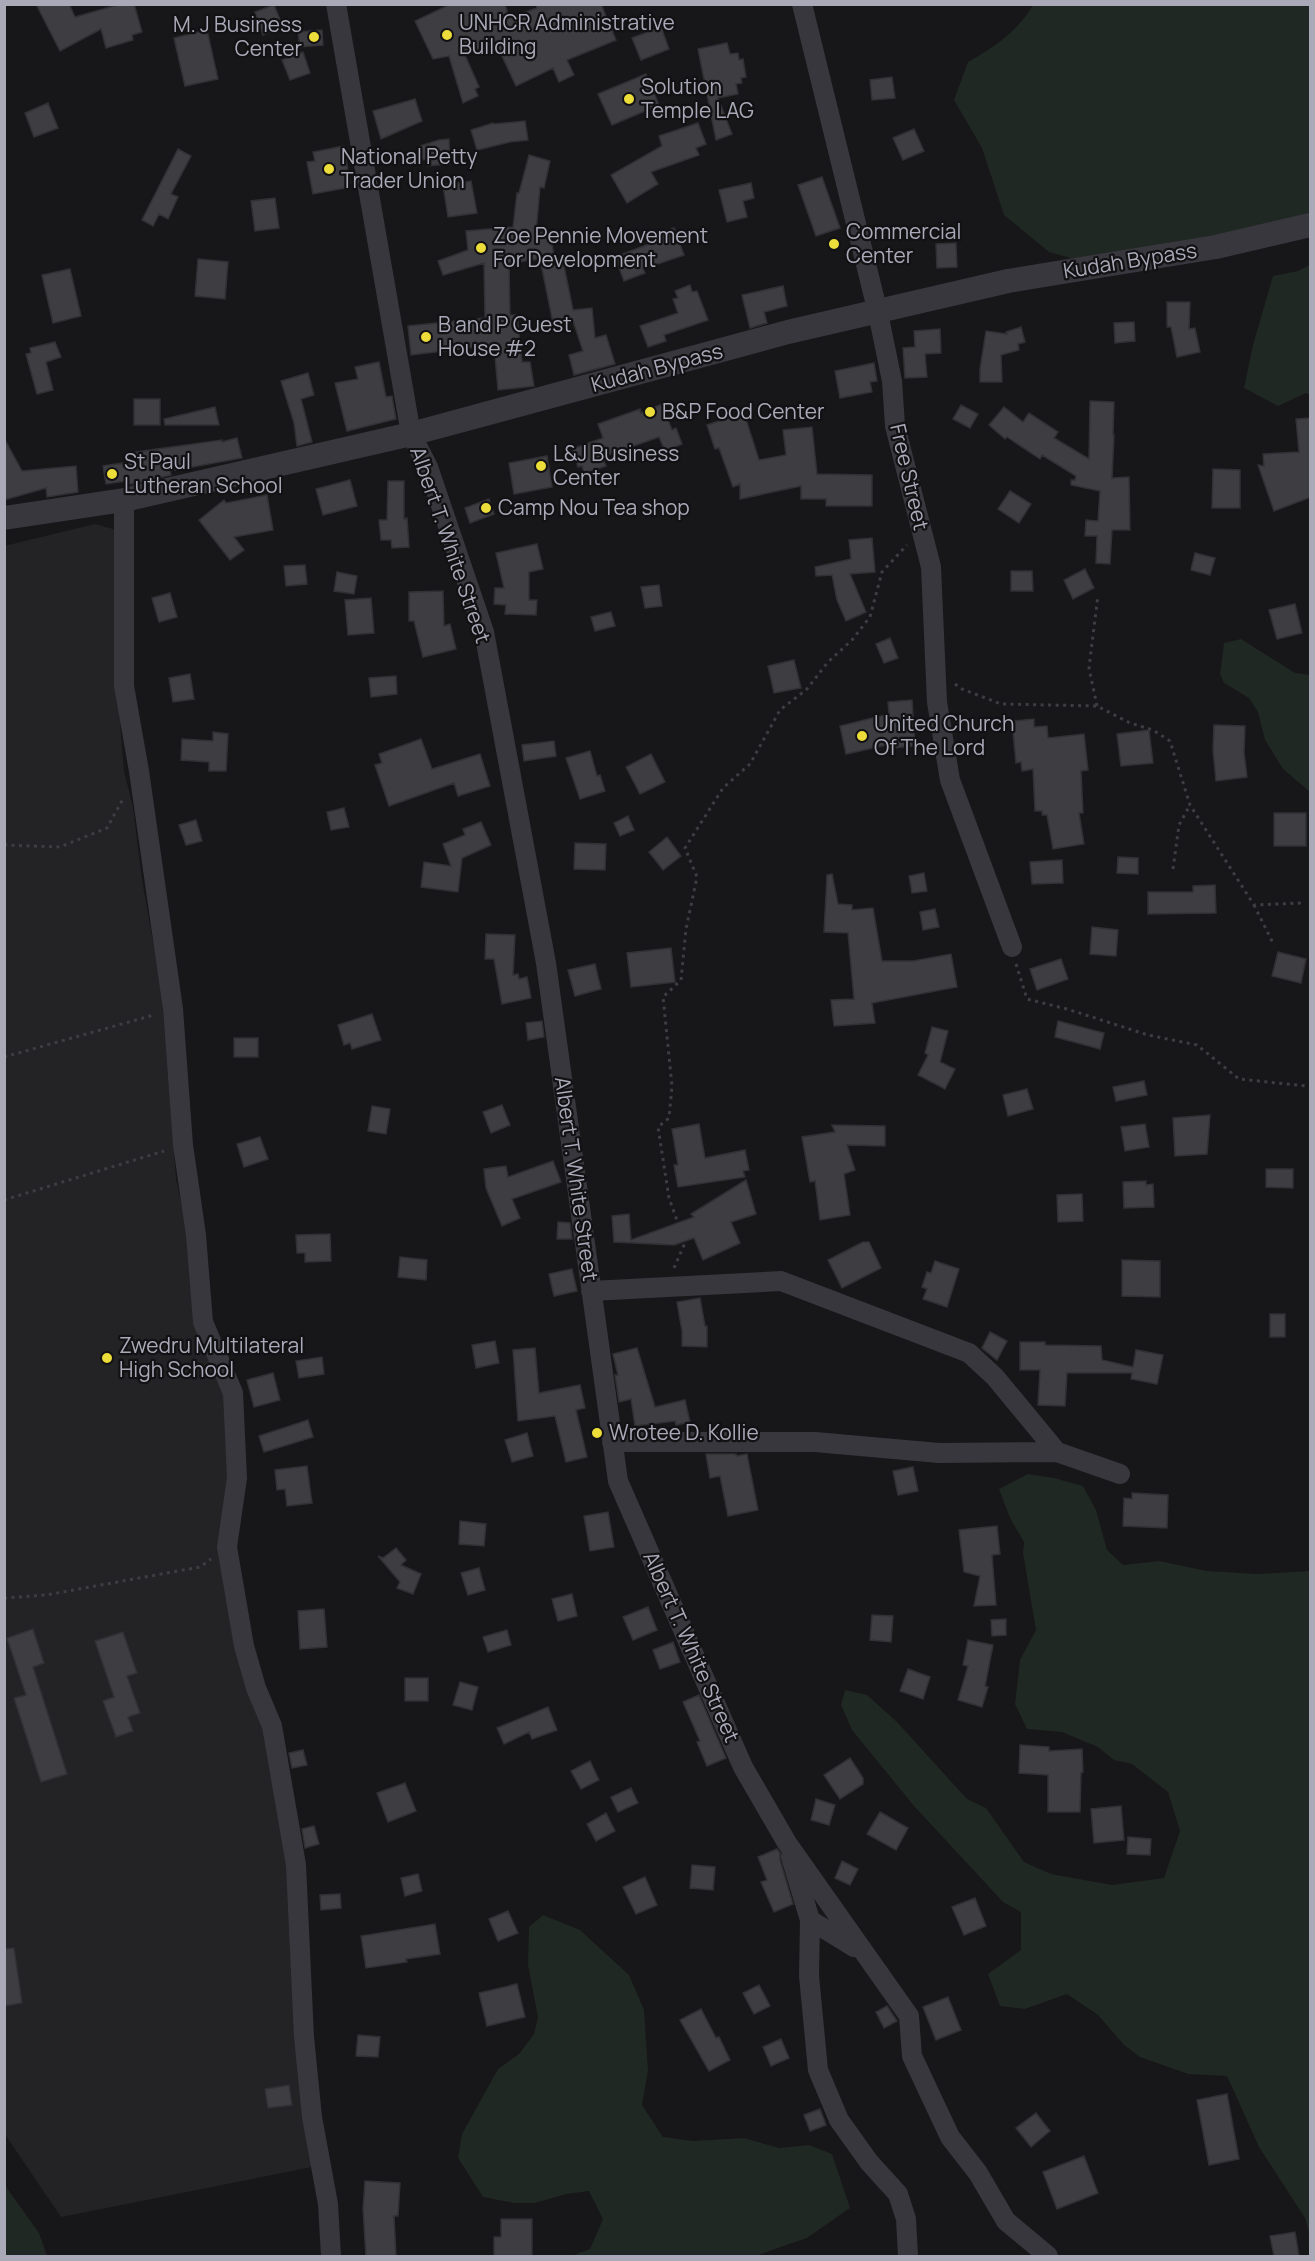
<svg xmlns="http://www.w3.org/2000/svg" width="1315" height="2261" font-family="Manrope,sans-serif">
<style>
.built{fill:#232225}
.green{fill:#202823}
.building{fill:#3e3d42;stroke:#313034;stroke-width:1.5}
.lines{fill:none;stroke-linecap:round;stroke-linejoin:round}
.path{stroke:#3d3e44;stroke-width:3;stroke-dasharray:3 4.5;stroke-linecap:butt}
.minor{stroke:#38373d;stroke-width:20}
.tertiary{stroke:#38373d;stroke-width:24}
.poi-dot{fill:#ecdd3a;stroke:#121113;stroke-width:2}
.labels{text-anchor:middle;stroke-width:4.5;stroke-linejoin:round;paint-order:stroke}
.poi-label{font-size:21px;fill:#a9a9b8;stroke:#121113;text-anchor:start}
.street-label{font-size:21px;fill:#a9a9b8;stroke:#121113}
</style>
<rect width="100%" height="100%" fill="#171618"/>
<path class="built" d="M95,524L113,529L120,539L116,675L124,771L133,807L142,880L161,986L176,1179L226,1403L230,1465L225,1521L265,1728L288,1860L317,2166L61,2217L4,2133V546Z"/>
<path class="green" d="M1033,5H1310V232L1085,262L1049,252L1004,215L982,148L954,100L968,62C994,47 1018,31 1033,5Z
M1310,265V395L1306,393L1278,406L1244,388L1253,345L1273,276L1298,271Z
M1241,639L1295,673L1310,675V792L1283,769L1265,740L1258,712L1249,698L1224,683L1220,674L1224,643Z
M1028,1474L1054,1478L1083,1486L1096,1510L1107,1550L1123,1565L1159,1561L1207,1571L1257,1574L1310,1571V2236L1305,2218L1259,2147L1227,2076L1188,2074L1140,2057L1124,2045L1098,2015L1067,1994L1025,2009L1000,2006L988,1974L1021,1950V1912L1003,1902L914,1806L852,1730L841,1705L845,1690L867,1695L897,1722L967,1799L986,1808L1024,1862L1051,1874L1112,1885L1164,1878L1180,1831L1168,1792L1132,1764L1114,1760L1098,1747L1062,1732L1027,1729L1015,1704L1020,1660L1036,1630L1023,1553L1024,1542L1010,1518L999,1489Z
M543,1915L580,1930L629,1975L644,2010L648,2071L642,2105L663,2137L693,2141L744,2138L779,2148L809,2145L832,2154L850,2208L807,2238L755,2256H571L590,2249L603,2219L589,2191L566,2194L535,2203H514L483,2197L458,2158L462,2134L498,2069L519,2054L534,2034L538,2017L528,1965L529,1927Z
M4,2184L39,2233L47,2256H5Z"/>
<path class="building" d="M36,4H69L75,17L121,4H134L142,32L132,35L133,40L106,48L101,29L60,51Z
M451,4H505L509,18L537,8L536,4H601L616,40L567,60L574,75L559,82L553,68L516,86L495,41L465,55L479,87L475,89L478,96L463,103L449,56L433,59L415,21Z
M274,5L283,27L263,35L255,12Z
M661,27L669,49L641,60L632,38Z
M207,30L218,79L185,86L174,38Z
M322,30L323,45L300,47L298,32Z
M727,43L730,54L738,53L739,60L743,59L746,77L741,78L742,83L736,84L738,94L718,98L732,134L716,140L698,49Z
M303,52L310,73L290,80L282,60Z
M646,74L659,105L612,125L598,94Z
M892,77L895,98L872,100L870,80Z
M415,99L422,121L381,139L373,111Z
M48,103L58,128L34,137L25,113Z
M525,121L528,140L510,142L477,150L471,130L493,123L494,124Z
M698,123L706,144L696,148L699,155L651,172L658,184L627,203L611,175L662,146L659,136Z
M914,129L924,151L903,160L893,138Z
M449,139L450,164L427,166V159L421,160L420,146L439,140Z
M344,146L350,183L345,184L346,188L313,194L307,162L315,161L313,152Z
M178,149L191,156L171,194L178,197L168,219L159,214L153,226L142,220Z
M529,155L550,161L544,188L540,187L536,233L550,231L555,262L563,261L573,310L592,308L595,338L606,335L615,364L574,375L569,355L583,351L573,321L553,323L540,259L509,263L510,315H517L522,362H530L534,386L498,390L494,345L411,355L408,326L485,318L484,263L443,275L438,261L468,250L466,231L513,227L517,193H519Z
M822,177L840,228L816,236L798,185Z
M471,181L477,213L448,217L443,185Z
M751,183L754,198L743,201L747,217L727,222L719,190Z
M275,198L279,228L255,231L251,201Z
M674,228L684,255L643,269L645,273L624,281L615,257L649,244L647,238Z
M956,243L957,267L937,268L936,244Z
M198,259L228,262L225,299L195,296Z
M70,269L81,316L53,323L42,275Z
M690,285L692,292L697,291L708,320L664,335L666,341L648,347L640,326L678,313L673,299L678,298L675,291Z
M783,286L787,306L764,312L767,323L750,328L742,295Z
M1167,302H1190L1189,329L1195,328L1200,352L1177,357L1171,327H1167Z
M1134,322L1135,341L1115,343L1114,323Z
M1021,327L1025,342L1018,344L1019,350L1001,355L1002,382H980V369L986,331L1007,334L1006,332Z
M940,329L941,353L925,354L927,377L905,378L903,348L915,347L914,331Z
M55,342L61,357L46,362L53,390L37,394L26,354L31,353L30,348Z
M379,362L386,397L392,396L396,419L347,431L335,383L358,379L355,367Z
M874,363L877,381L870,382L872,392L840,398L835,371Z
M308,373L314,395L301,399L312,442L297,446L294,423L281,381Z
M134,399H160V425H134Z
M1090,401L1114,402L1113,435H1114L1112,478L1129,477L1130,530H1112L1110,564L1096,563L1097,536H1085L1086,520L1098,521L1100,491L1071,485V480H1075L1076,476L1042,455L1040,459L1007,437L1005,439L989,425L1004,407L1023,422L1029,413L1058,432L1054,438L1089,459Z
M662,404L672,430L676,428L682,444L665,451L659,437L602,457L606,466L584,473L582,466L578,467L572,449L603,438L598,424L640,409L641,413Z
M961,405L978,414L970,428L953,419Z
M215,407L219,425H165L164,419Z
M744,413L759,460L786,455L783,430L812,427L817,474L872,475V506H826V499H801V486L740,499V484L733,487L719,448L715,449L707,425Z
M1311,418V497L1274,511L1258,465L1264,466L1263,454L1299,452L1296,419Z
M4,438L22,471L76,466L78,492L47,497L46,488L4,500Z
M237,438L242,458L170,471L171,475L132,484H126V481L106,484L103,466L137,461L136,452L222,440V442Z
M547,456L552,487L514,494L509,463Z
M1213,469L1240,470V508H1212Z
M350,480L357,506L323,515L316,489Z
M388,481H404V519L407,518L409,547L392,548L391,540H381L379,520H387Z
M1010,491L1031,504L1019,523L998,509Z
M267,495L273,530L234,537L244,550L230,560L199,520L224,500L226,503Z
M489,499L494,514L470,523L465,508Z
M872,538L875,572L850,574L866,612L846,621L837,600L832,575L816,576L815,567L851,559L849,540Z
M537,544L543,569L529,572V600H537L536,615L505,614L506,605L494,604L495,588H504L496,553Z
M1195,553L1215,558L1210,575L1191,570Z
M305,565L307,584L286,586L284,566Z
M1085,569L1094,588L1073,599L1064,580Z
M1011,571H1032L1033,591H1011Z
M337,572L357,576L354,594L334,591Z
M659,585L662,606L645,608L641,587Z
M443,591L444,626L450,624L456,649L423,657L414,621H409V592Z
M170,593L177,617L159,622L152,598Z
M371,598L374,633L348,635L345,600Z
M1295,604L1302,633L1277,639L1269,610Z
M611,612L615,626L595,631L591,617Z
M890,638L898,658L884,663L876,644Z
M794,660L801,688L774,693L768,666Z
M190,674L194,699L173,702L169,678Z
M396,676L397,694L371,697L369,678Z
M912,700L915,746L892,748L891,744L846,754L840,726L889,714L888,702Z
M1034,719V727L1047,726L1048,738L1084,734L1088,770L1081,771L1083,813H1079L1084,844L1053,849L1047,815H1042V811H1035L1033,769L1022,771L1021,762L1016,763L1012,721Z
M1214,725L1245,726L1244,752L1247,777L1216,781L1213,750Z
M1149,730L1153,763L1121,766L1117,734Z
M213,732L228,734L226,771H209V762L181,760L182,739L213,741Z
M421,739L432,769L480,754L490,786L458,796L454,783L389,806L375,765L382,763L379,754Z
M554,741L556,756L524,761L522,745Z
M590,751L597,776L600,775L605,791L580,799L566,758Z
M651,754L665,782L640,794L626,767Z
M344,808L349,827L331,830L327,812Z
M1274,813H1306V846H1274Z
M628,816L634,830L620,836L614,823Z
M196,820L202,841L186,845L179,825Z
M481,822L491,845L462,858L458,892L421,887L424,862L451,866L443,844L465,835L463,829Z
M667,837L681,856L663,870L649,852Z
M575,843L606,844L605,870L574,869Z
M1118,857L1138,858V874L1117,873Z
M1062,860L1063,883L1032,884L1030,862Z
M924,873L927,891L912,893L909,876Z
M832,874L838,904L852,905V910L873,908L882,961H913L951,954L957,987L872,1003L875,1023L834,1026L831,1000L854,999L848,933L824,932L827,875Z
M1215,885L1216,913L1148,914V892H1193V886Z
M935,909L939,927L923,930L920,912Z
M1092,927L1118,930L1116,956L1090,954Z
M486,934L515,935L513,975L518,974L519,979L527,977L531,998L502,1004L494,959H485Z
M671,948L675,982L631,987L627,953Z
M1278,952L1306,959L1301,983L1272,976Z
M1061,959L1068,979L1037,990L1030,969Z
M595,964L601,989L575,996L568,970Z
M372,1014L381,1040L352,1049L350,1043L344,1045L338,1025Z
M542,1021L544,1037L528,1040L526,1023Z
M1058,1021L1104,1033L1100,1049L1055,1037Z
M932,1027L948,1031L940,1062L955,1069L945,1089L918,1075L928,1055L925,1053Z
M234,1038H258V1057H234Z
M1144,1081L1147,1095L1116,1101L1113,1087Z
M1027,1089L1033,1109L1008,1116L1003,1095Z
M502,1105L510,1125L491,1133L483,1112Z
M372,1106L390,1109L386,1134L368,1131Z
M1210,1115L1207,1154L1175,1156L1173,1118Z
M699,1124L705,1158L745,1150L749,1170L743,1171L745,1177L678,1187L674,1165H678L672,1129Z
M1145,1124L1149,1147L1125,1151L1121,1127Z
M832,1125L885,1126V1146L847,1145L855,1170L844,1174L850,1215L820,1220L815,1181L810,1182L802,1137L835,1132Z
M260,1137L268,1159L244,1167L237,1144Z
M553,1161L561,1182L512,1199L520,1218L502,1226L486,1188L484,1169L506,1166L508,1177Z
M1266,1169H1293V1188L1266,1187Z
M746,1180L756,1214L731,1222L740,1243L703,1260L694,1238L674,1245L614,1242L612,1216L629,1214L631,1240L694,1217L691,1214Z
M1146,1181V1185L1153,1184L1154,1207L1124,1208L1123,1182Z
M1082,1194L1083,1221L1058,1222L1057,1195Z
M558,1222L570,1223L572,1239H557Z
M330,1234L331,1261L305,1262V1253H297L296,1235Z
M863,1242H869L881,1268L842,1288L828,1260Z
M400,1257L427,1260L426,1280L398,1277Z
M1122,1260L1160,1261V1297L1122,1296Z
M935,1261L959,1269L947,1307L923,1299L927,1289L922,1287L927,1272L931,1273Z
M572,1269L577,1291L554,1296L549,1274Z
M700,1298L705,1326H707V1347L682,1346V1331L677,1302Z
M1270,1314H1285V1337H1270Z
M990,1332L1007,1341L997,1360L982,1348Z
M495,1341L499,1363L476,1368L472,1345Z
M1020,1342H1045V1345L1101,1346L1102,1360L1133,1367L1136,1350L1163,1355L1157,1384L1131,1379L1132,1373H1067L1065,1406L1038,1405L1040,1370H1020Z
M535,1348L539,1393L580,1385L585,1408L576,1410L587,1457L566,1462L555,1416L518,1421L513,1350Z
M637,1348L655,1407L685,1400L690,1422L676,1425L675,1421L635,1426L631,1399L619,1402L615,1375H618L613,1354Z
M322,1357L324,1374L299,1378L296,1361Z
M273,1373L280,1400L254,1407L247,1380Z
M308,1420L313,1437L264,1452L259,1436Z
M527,1433L533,1456L512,1462L505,1440Z
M706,1454H736V1456L747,1454L758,1510L728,1516L720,1476L710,1478Z
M307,1466L312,1503L287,1506L285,1489L277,1490L275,1470Z
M913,1467L918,1491L898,1495L893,1471Z
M1132,1493L1168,1495L1167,1528L1123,1526L1124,1498L1132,1499Z
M608,1512L614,1547L590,1551L584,1516Z
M460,1521L486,1524L484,1546L459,1544Z
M997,1526L1000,1554L992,1555L996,1605L974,1606L980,1576L964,1572L959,1530Z
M396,1548L406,1560L401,1565L421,1574L413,1594L397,1588L400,1582L378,1556L383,1558Z
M479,1568L485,1590L468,1595L461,1573Z
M572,1594L577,1616L558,1621L552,1599Z
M648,1607L657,1630L633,1640L623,1617Z
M324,1609L327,1647L300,1649L298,1611Z
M872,1615L893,1616L891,1642L870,1640Z
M1006,1619V1635L992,1636L991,1620Z
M33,1629L44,1663L33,1667L67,1774L41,1782L14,1698L26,1695L7,1638Z
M507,1630L511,1645L488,1652L483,1637Z
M123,1632L137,1673L127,1676L140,1713L128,1717L133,1731L116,1737L103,1701L114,1697L95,1641Z
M968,1640L993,1645L985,1686L988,1687L982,1707L958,1700L968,1666L963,1665Z
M673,1642L680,1662L660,1669L653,1650Z
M908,1669L930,1677L923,1699L900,1691Z
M405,1678H428V1701H405Z
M460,1682L478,1687L472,1710L453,1705Z
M699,1695L726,1758L707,1766L697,1742L700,1741L683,1702Z
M548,1707L557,1730L532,1739L529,1732L504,1744L497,1728Z
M1020,1745L1049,1747V1751L1082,1749L1083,1772L1081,1773L1080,1812H1048V1775L1019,1773Z
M303,1750L307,1765L292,1768L289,1753Z
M850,1758L863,1778V1784L840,1799L824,1775Z
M590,1761L599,1780L581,1789L571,1771Z
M405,1783L416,1811L388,1822L377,1793Z
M631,1788L638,1803L618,1812L611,1797Z
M816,1799L835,1805L829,1825L811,1820Z
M1121,1806L1124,1840L1094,1843L1091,1809Z
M880,1812L908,1828L896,1850L867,1834Z
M606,1813L615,1831L596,1841L587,1824Z
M314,1826L319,1844L305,1848L302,1829Z
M1128,1837L1151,1839L1150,1855L1127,1854Z
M777,1849L780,1853V1860L793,1904L774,1912L761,1882L767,1880L758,1857Z
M842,1861L858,1869L850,1885L835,1878Z
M692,1865L715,1867L713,1890L690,1888Z
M418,1874L422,1891L405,1896L401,1878Z
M645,1877L657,1905L636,1914L623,1887Z
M340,1894L341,1908L321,1910L320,1895Z
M975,1898L986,1926L964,1935L952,1907Z
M508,1911L518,1933L498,1941L489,1919Z
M435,1924L440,1954L406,1959L407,1962L366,1968L361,1936Z
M14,1948L22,2003L4,2006V1949Z
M517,1984L525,2017L487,2026L479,1993Z
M759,1985L770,2006L754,2014L743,1993Z
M948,1997L961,2030L936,2040L923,2007Z
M887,2006L897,2021L884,2028L876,2012Z
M701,2009L716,2038L719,2037L730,2060L709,2071L680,2020Z
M358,2035L380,2037L378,2057L356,2056Z
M781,2039L789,2058L771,2066L763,2047Z
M289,2085L292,2105L268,2108L265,2089Z
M1227,2094L1239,2159L1209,2165L1197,2100Z
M820,2109L826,2125L810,2131L804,2115Z
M1036,2113L1050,2131L1031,2147L1016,2128Z
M1084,2156L1098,2193L1057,2209L1043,2172Z
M365,2181L400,2183L398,2216H394L396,2256H366L363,2209Z
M501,2219H532V2256H494V2237H501Z
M1295,2232L1299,2256H1274L1270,2236Z"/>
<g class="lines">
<path class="path" d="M955,684L962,689L1001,704L1097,706L1130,723L1153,730L1170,741L1190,805L1254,905L1301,903
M1097,706L1089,668L1098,595
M4,845L60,847L107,828L123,799
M1173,869L1179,825L1190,805
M1254,905L1274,945
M1016,964L1027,999L1067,1009L1148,1035L1197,1045L1239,1079L1306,1086
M4,1057L154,1015
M4,1200L164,1151
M674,1268L685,1243L669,1198L658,1127L669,1118L672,1086L663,997L681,980L686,929L697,877L685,848L723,788L750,764L780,710L807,689L828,662L852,640L870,617L882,572L907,545
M4,1598L46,1595L200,1567L211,1559"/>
<path class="minor" d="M336,4L411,434L428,467L484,632L546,963L618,1481L743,1767L787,1843L909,2016L912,2056L950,2137L978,2173L1006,2221L1048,2256
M802,4L878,313L892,381L895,426L931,567L937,702L950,780L1012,947
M124,500V686L139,771L173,1009L183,1145L196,1235L203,1322L233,1393L237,1478L227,1547L244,1646L256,1688L272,1726L296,1865L304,2037L312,2117L328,2204L331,2256
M591,1291L781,1281L969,1353L995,1377L1057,1452
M612,1442H815L939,1453L1057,1452L1120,1474
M791,1857L810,1920L809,1976L818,2070L839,2120L869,2162L898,2194L906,2219L908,2256
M810,1920L854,1947"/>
<path class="tertiary" d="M4,518L124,500L411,434L788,332L1008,281L1216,247L1310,225"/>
</g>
<g class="poi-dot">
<circle cx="447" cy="35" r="6"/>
<circle cx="314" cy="37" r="6"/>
<circle cx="629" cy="99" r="6"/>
<circle cx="329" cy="169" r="6"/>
<circle cx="834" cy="244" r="6"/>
<circle cx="481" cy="248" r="6"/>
<circle cx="426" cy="337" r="6"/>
<circle cx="650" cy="412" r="6"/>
<circle cx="541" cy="466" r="6"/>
<circle cx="112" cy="474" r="6"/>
<circle cx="486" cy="508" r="6"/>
<circle cx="862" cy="736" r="6"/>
<circle cx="107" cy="1358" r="6"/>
<circle cx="597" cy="1433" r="6"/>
</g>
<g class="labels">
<g class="poi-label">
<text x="459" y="30">UNHCR Administrative<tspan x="459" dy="24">Building</tspan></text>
<text x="302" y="32" text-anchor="end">M. J Business<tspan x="302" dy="24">Center</tspan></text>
<text x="641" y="94">Solution<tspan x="641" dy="24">Temple LAG</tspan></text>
<text x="341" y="164">National Petty<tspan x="341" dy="24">Trader Union</tspan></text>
<text x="846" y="239">Commercial<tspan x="846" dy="24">Center</tspan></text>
<text x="493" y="243">Zoe Pennie Movement<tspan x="493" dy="24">For Development</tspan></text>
<text x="438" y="332">B and P Guest<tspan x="438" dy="24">House #2</tspan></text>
<text x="662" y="419">B&amp;P Food Center</text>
<text x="553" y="461">L&amp;J Business<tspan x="553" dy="24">Center</tspan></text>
<text x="124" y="469">St Paul<tspan x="124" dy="24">Lutheran School</tspan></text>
<text x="498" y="515">Camp Nou Tea shop</text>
<text x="874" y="731">United Church<tspan x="874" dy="24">Of The Lord</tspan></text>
<text x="119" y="1353">Zwedru Multilateral<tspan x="119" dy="24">High School</tspan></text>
<text x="609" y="1440">Wrotee D. Kollie</text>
</g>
<g class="street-label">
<text transform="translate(1130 261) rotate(-9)" y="7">Kudah Bypass</text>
<text transform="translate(657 368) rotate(-15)" y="7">Kudah Bypass</text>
<text transform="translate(909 477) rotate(77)" y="7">Free Street</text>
<text transform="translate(450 545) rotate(71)" y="7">Albert T. White Street</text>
<text transform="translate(576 1179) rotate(82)" y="7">Albert T. White Street</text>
<text transform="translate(691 1647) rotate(66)" y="7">Albert T. White Street</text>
</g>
</g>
<rect width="1315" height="2261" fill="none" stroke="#a9a9b8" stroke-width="12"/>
</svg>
